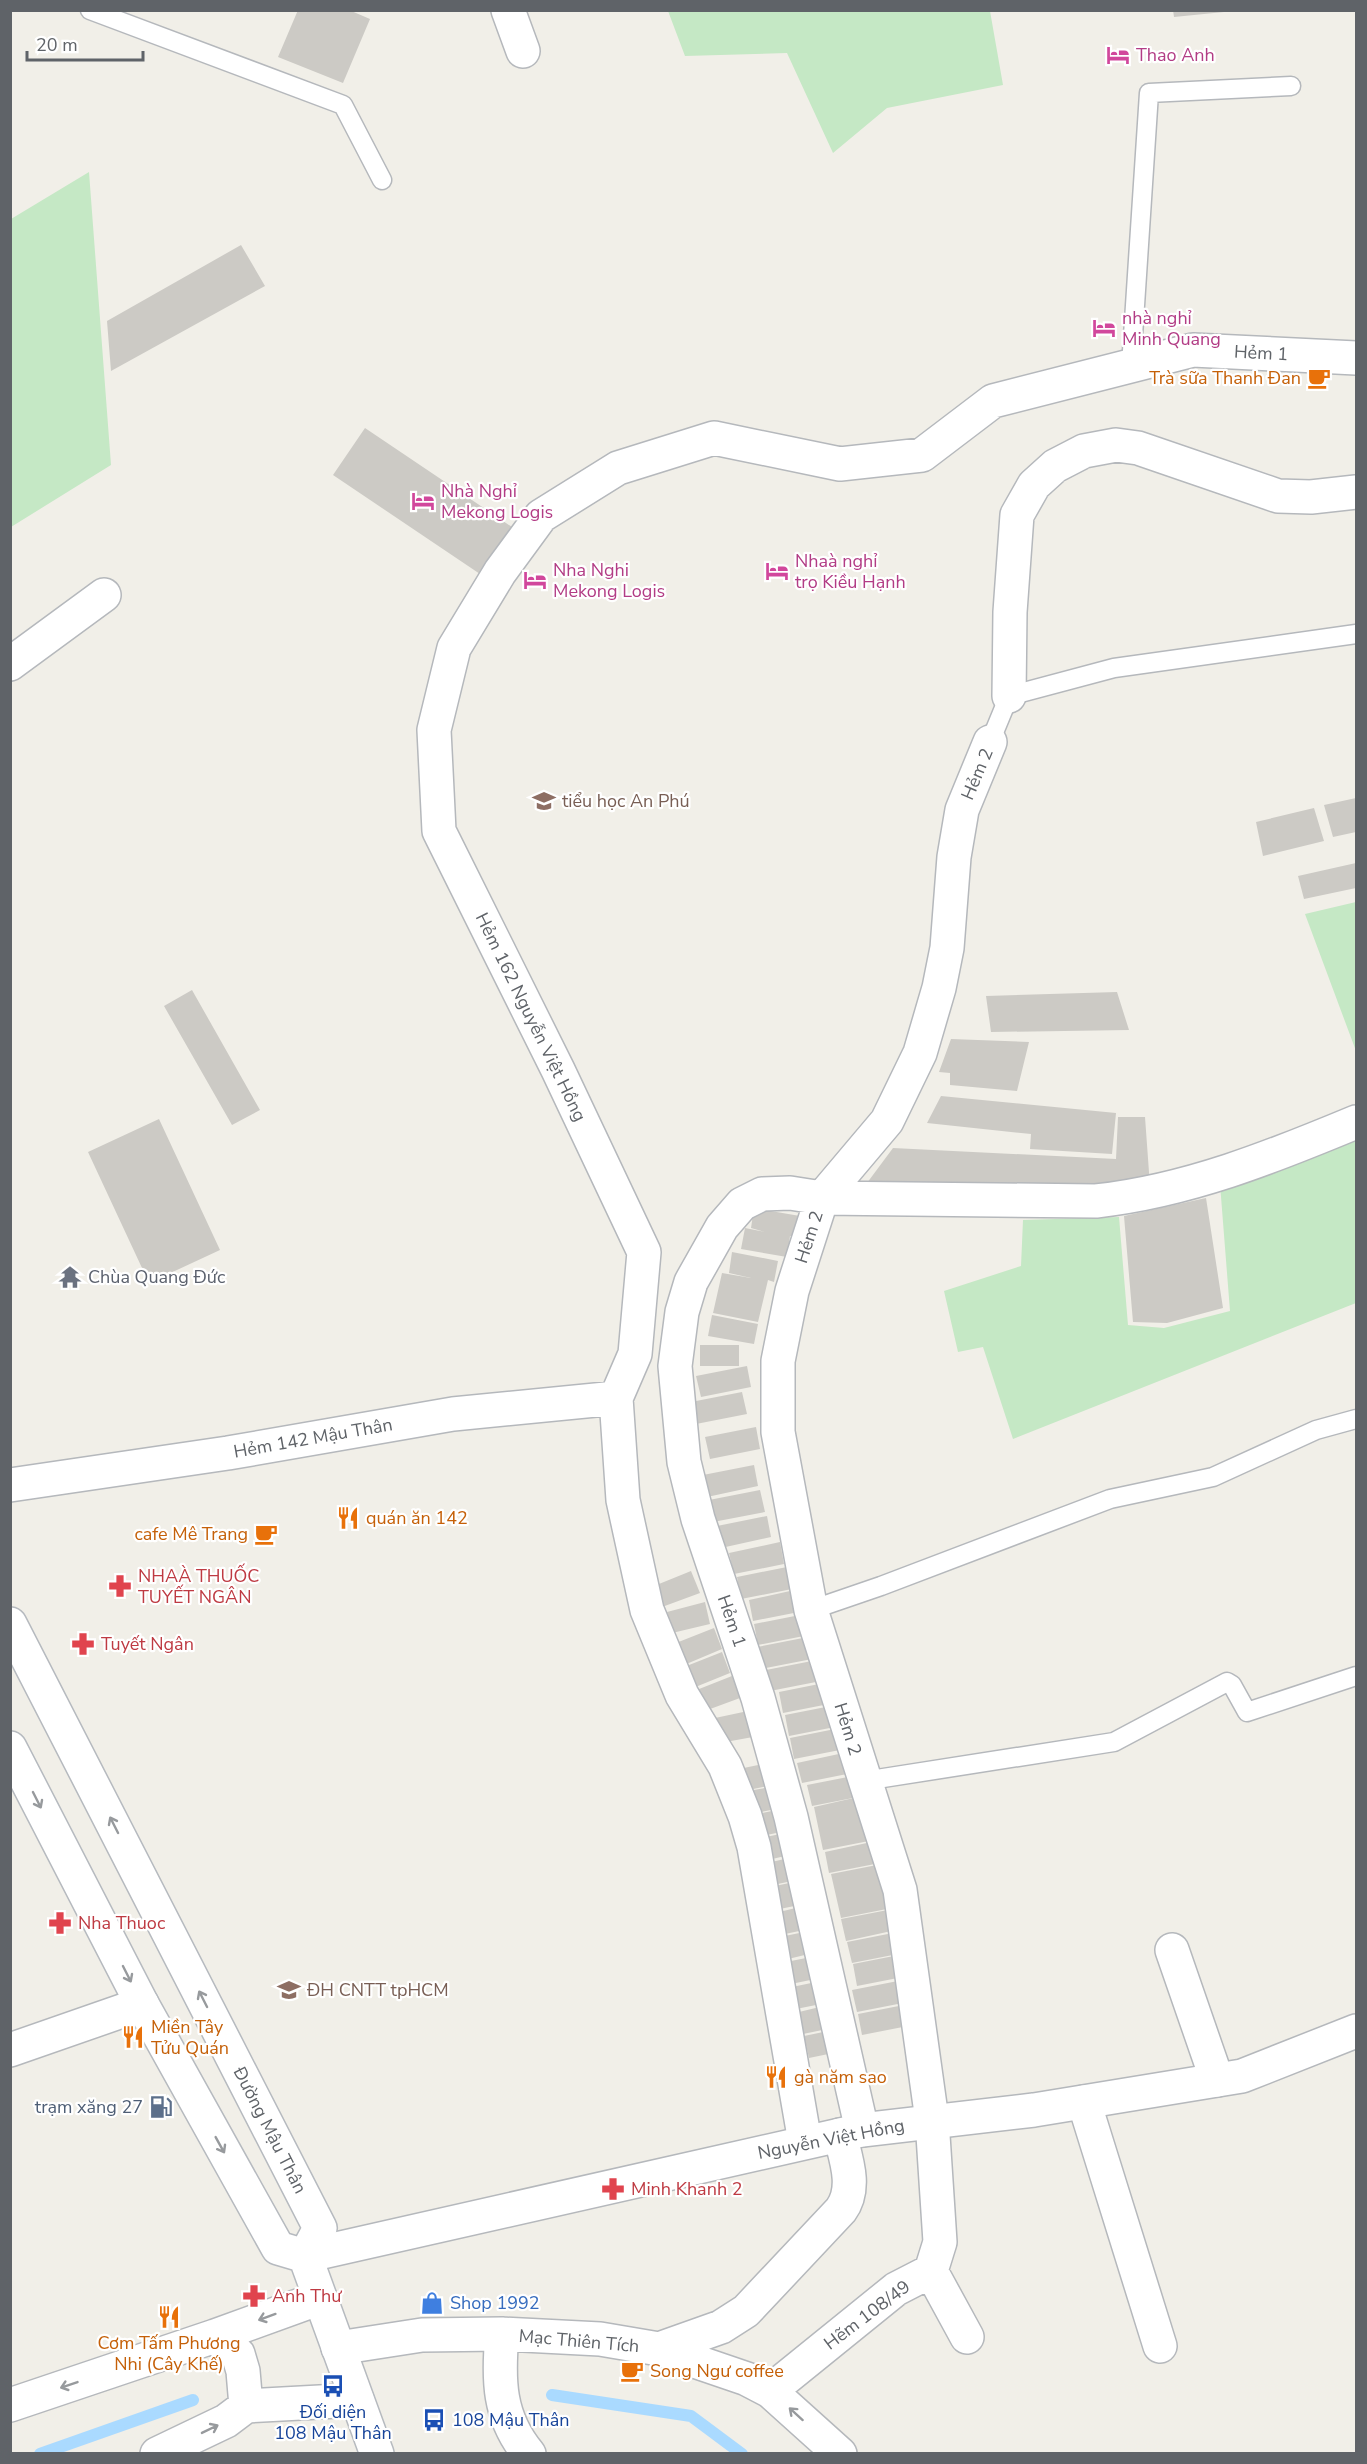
<svg xmlns="http://www.w3.org/2000/svg" width="1367" height="2464" font-family="'Nunito Sans',sans-serif">
<style>
.green{fill:#c5e8c5}
.lines{fill:none;stroke-linecap:round;stroke-linejoin:round}
.stream{stroke:#aadaff;stroke-width:12}
.building{fill:#cccac5}
.service-casing{stroke:#b5b8bc;stroke-width:21}
.minor-casing{stroke:#b5b8bc;stroke-width:36}
.tertiary-casing{stroke:#b5b8bc;stroke-width:36}
.secondary-casing{stroke:#b6babf;stroke-width:36}
.service{stroke:#fff;stroke-width:18}
.minor{stroke:#fff;stroke-width:33}
.tertiary{stroke:#fff;stroke-width:33}
.secondary{stroke:#fff;stroke-width:33}
.oneway{stroke:#979a9d}
.labels{text-anchor:middle;stroke-width:4.5;stroke-linejoin:round;paint-order:stroke}
.hotel-label{font-size:18px;fill:#b23c85;stroke:#fff;text-anchor:start}
.street-label{font-size:18px;fill:#5f6368;stroke:#fff}
.food-label{font-size:18px;fill:#c56008;stroke:#fff;text-anchor:start}
.education-label{font-size:18px;fill:#785e54;stroke:#fff;text-anchor:start}
.worship-label{font-size:18px;fill:#5b616d;stroke:#fff;text-anchor:start}
.health-label{font-size:18px;fill:#be3a42;stroke:#fff;text-anchor:start}
.service-label{font-size:18px;fill:#4e5e75;stroke:#fff;text-anchor:end}
.shop-label{font-size:18px;fill:#366cbe;stroke:#fff;text-anchor:start}
.transit-label{font-size:18px;fill:#164399;stroke:#fff}
</style>
<rect width="100%" height="100%" fill="#f1efe8"/>
<path class="green" d="M668,11H990L1003,85L887,108L833,153L787,53L685,56Z
M89,172L111,465L11,527V219Z
M1356,902V1051L1305,914Z
M1356,1132V1303L1013,1439L983,1347L958,1352L944,1291L1021,1266L1023,1220L1119,1217L1128,1325L1164,1328L1230,1311L1220,1184Z"/>
<g class="lines">
<path class="stream" d="M552,2395L691,2416L742,2454
M40,2454L193,2400"/>
</g>
<path class="building" d="M298,10H349L370,19L343,83L278,57Z
M1173,10H1224V12L1174,17Z
M241,245L265,286L111,371L107,321Z
M365,428L512,527L480,574L333,475Z
M1356,798V832L1333,837L1324,805Z
M1314,808L1324,841L1263,856L1256,822Z
M1356,863V888L1304,899L1298,876Z
M192,990L260,1110L232,1125L164,1006Z
M1117,992L1129,1030L991,1032L986,996Z
M951,1039L1029,1042L1017,1091L950,1085V1073L939,1072Z
M941,1096L1116,1113L1112,1154L1030,1149L1031,1134L927,1123Z
M1118,1117H1145L1150,1186L867,1183L893,1148L1116,1159Z
M159,1119L220,1250L149,1283L88,1152Z
M1206,1198L1223,1308L1167,1323L1133,1322L1124,1216Z
M754,1208L800,1216L796,1237L790,1236L787,1257L741,1249L745,1228L765,1232L751,1228Z
M732,1252L778,1261L774,1282L768,1280L758,1322L713,1313L722,1273L751,1278L729,1273Z
M712,1315L758,1324L754,1344L708,1336Z
M700,1345H739V1366H700Z
M747,1366L751,1387L701,1397L696,1376Z
M742,1392L747,1414L696,1424L691,1402Z
M756,1427L760,1449L710,1459L705,1437Z
M754,1465L758,1486L707,1497L703,1475Z
M760,1490L765,1512L713,1522L709,1500Z
M767,1516L771,1537L721,1548L717,1526Z
M780,1542L784,1564L734,1574L729,1553Z
M787,1567L792,1589L741,1599L737,1577Z
M691,1571L700,1593L662,1607L654,1586Z
M799,1589L804,1611L753,1621L749,1600Z
M705,1602L710,1624L672,1633L667,1612Z
M805,1614L809,1635L758,1645L754,1624Z
M714,1628L722,1649L684,1665L676,1643Z
M808,1637L812,1659L761,1669L757,1647Z
M722,1652L730,1673L693,1688L684,1667Z
M817,1660L821,1681L770,1691L766,1670Z
M732,1676L740,1698L702,1712L694,1691Z
M829,1682L834,1703L783,1713L779,1692Z
M836,1705L840,1726L789,1736L785,1715Z
M748,1711L753,1737L720,1743L715,1718Z
M840,1728L845,1749L794,1759L790,1738Z
M848,1752L852,1773L802,1783L797,1763Z
M763,1764L768,1786L739,1792L734,1770Z
M858,1775L874,1840L823,1850L814,1807L858,1797L812,1806L807,1785Z
M771,1787L776,1809L746,1815L742,1792Z
M777,1810L781,1832L752,1838L748,1816Z
M785,1833L789,1855L760,1862L756,1839Z
M876,1841L880,1863L829,1873L825,1852Z
M793,1857L797,1880L768,1886L763,1864Z
M882,1864L892,1908L841,1918L831,1874Z
M799,1881L804,1904L775,1910L770,1887Z
M804,1906L809,1929L780,1935L775,1913Z
M893,1909L896,1930L846,1941L841,1919Z
M809,1931L813,1953L784,1960L780,1937Z
M898,1932L903,1953L852,1963L847,1942Z
M904,1954L908,1976L857,1986L853,1964Z
M816,1956L820,1978L791,1984L786,1962Z
M903,1980L908,2002L857,2012L852,1990Z
M821,1981L826,2003L796,2009L792,1987Z
M909,2004L913,2025L862,2035L858,2014Z
M828,2005L832,2028L803,2034L799,2012Z
M833,2030L838,2052L809,2058L804,2036Z"/>
<g class="lines">
<g class="service-casing">
<path id="service" d="M90,10L343,105L382,180
M1131,366L1149,93L1291,86
M990,742L1009,696L1114,668L1356,634
M811,1610L881,1586L1110,1499L1213,1477L1316,1430L1356,1419
M864,1781L1114,1742L1227,1682L1232,1685L1247,1712L1356,1676"/>
</g>
<g class="minor-casing">
<path id="minor" d="M508,10L523,51
M10,664L104,595
M1009,696L1010,612L1017,515L1034,485L1055,466L1084,451L1116,445L1138,448L1278,496L1311,497L1356,492
M10,1485L228,1453L453,1414L616,1398
M1172,1950L1217,2080
M10,2050L142,2004
M1084,2102L1160,2346
M862,2130L791,1817L758,1698L698,1519L684,1462L675,1366L682,1312L691,1282L722,1227L742,1204L762,1194L790,1193L822,1198L1096,1201C1187,1191 1272,1157 1356,1122
M805,2142L754,1847L745,1816L725,1766L682,1695L647,1610L623,1500L616,1398L635,1354L644,1252L558,1070L439,831L434,730L454,648L500,572L541,516L618,468L714,438L840,464L922,455L993,401L1193,350L1356,358
M931,2271L967,2337
M502,2334C498,2379 498,2417 529,2454
M215,2336L320,2298
M338,2348L422,2335L502,2334L600,2339L659,2349L747,2379L770,2391L840,2454
M659,2349L721,2327L746,2311L841,2210C857,2188 846,2159 840,2135
M770,2391L896,2289L931,2271L940,2242L932,2120L900,1890L811,1610L778,1432V1361L792,1291L822,1198L887,1121L920,1053L939,988L947,948L954,857L962,810L990,742
M10,2405L215,2336L238,2354L243,2371L246,2406L226,2421L157,2454
M246,2406L357,2400"/>
</g>
<g class="tertiary-casing">
<path id="tertiary" d="M305,2256L862,2130L1034,2110L1242,2076L1356,2031"/>
</g>
<g class="secondary-casing">
<path id="secondary" d="M10,1624L320,2228L305,2256L377,2454
M10,1748L142,2004L278,2248L305,2256"/>
</g>
<use href="#service" class="service"/>
<use href="#minor" class="minor"/>
<use href="#tertiary" class="tertiary"/>
<use href="#secondary" class="secondary"/>
</g>
<defs><path id="oneway-shaft" d="M-6 0H5M1.5-3L5.5 0L1.5 3" fill="none" stroke-width="1.6" stroke-linecap="round" stroke-linejoin="round" transform="scale(1.5)"/></defs>
<g class="oneway">
<use href="#oneway-shaft" transform="translate(37 1800) rotate(63)"/>
<use href="#oneway-shaft" transform="translate(114 1825) rotate(-117)"/>
<use href="#oneway-shaft" transform="translate(127 1974) rotate(63)"/>
<use href="#oneway-shaft" transform="translate(203 1999) rotate(-117)"/>
<use href="#oneway-shaft" transform="translate(220 2145) rotate(61)"/>
<use href="#oneway-shaft" transform="translate(267 2317) rotate(160)"/>
<use href="#oneway-shaft" transform="translate(69 2385) rotate(161)"/>
<use href="#oneway-shaft" transform="translate(796 2414) rotate(-138)"/>
<use href="#oneway-shaft" transform="translate(210 2429) rotate(-26)"/>
</g>
<defs>
<g id="hotel-bare" transform="scale(1.8)"><path d="M-6-4.5h1.5V1H6V5H4.5V3h-9V5H-6ZM-4 0a1.8 1.8 0 1 1 3.6 0ZM.5 0V-2.5h3Q6-2.5 6 0Z" fill="#d1479c" stroke="#fff" stroke-width="2.5" paint-order="stroke"/></g>
<g id="cafe-bare" transform="scale(1.8)"><path d="M-5.5-4.5H6V0H3Q3 3.5 0 3.5H-2.5Q-5.5 3.5-5.5 0ZM3-3.2v2h1.7v-2ZM-6 4.5H4V6H-6Z" fill="#e8710a" stroke="#fff" stroke-width="2.5" paint-order="stroke"/></g>
<g id="school-bare" transform="scale(1.8)"><path d="M0-5L7-2L0 1L-7-2ZM-4 1L0 2.5L4 1V4Q0 6-4 4Z" fill="#8d6e63" stroke="#fff" stroke-width="2.5" paint-order="stroke"/></g>
<g id="temple-bare" transform="scale(1.8)"><path d="M0-6L5-2H3V0L6.5 2.5H4V6H1.5V3h-3V6H-4V2.5H-6.5L-3 0V-2H-5Z" fill="#6b7280" stroke="#fff" stroke-width="2.5" paint-order="stroke"/></g>
<g id="restaurant-bare" transform="scale(1.8)"><path d="M-5-6h1v4h1v-4h1v4h1v-4h1v5L-1.5 .5V6h-2V.5L-5-1ZM5-6V6H3V1.5H1.5Q1.5-4 5-6Z" fill="#e8710a" stroke="#fff" stroke-width="2.5" paint-order="stroke"/></g>
<g id="pharmacy-bare" transform="scale(1.8)"><path d="M-2-6h4v4h4v4h-4v4h-4v-4h-4v-4h4Z" fill="#e0444e" stroke="#fff" stroke-width="2.5" paint-order="stroke"/></g>
<g id="fuel-bare" transform="scale(1.8)"><path d="M-5.5-6h7V0h2V4h1.3V-2.5L3-4.5l.8-.8L6-3V5H2.5V1h-1V6h-7ZM-4.2-4.7v3.2H.2V-4.7Z" fill="#5c6f8a" stroke="#fff" stroke-width="2.5" paint-order="stroke"/></g>
<g id="shop-bare" transform="scale(1.8)"><path d="M-5-2.5h2.3a2.7 3.5 0 0 1 5.4 0H5L5.5 6h-11ZM-1.5-2.5h3a1.5 2.3 0 0 0-3 0Z" fill="#3f7fe0" stroke="#fff" stroke-width="2.5" paint-order="stroke"/></g>
<g id="bus-bare" transform="scale(1.8)"><path d="M-5-6H5V4H4V6H2V4H-2V6H-4V4H-5ZM-3.5-4V0h7V-4ZM-3.5 1.2v1.5H-2V1.2ZM2 1.2v1.5H3.5V1.2Z" fill="#1a4fb4" stroke="#fff" stroke-width="2.5" paint-order="stroke"/></g>
</defs>
<g fill-rule="evenodd">
<use href="#hotel-bare" x="1118" y="55"/>
<use href="#hotel-bare" x="1104" y="328"/>
<use href="#cafe-bare" x="1319" y="378"/>
<use href="#hotel-bare" x="423" y="501"/>
<use href="#hotel-bare" x="777" y="571"/>
<use href="#hotel-bare" x="535" y="580"/>
<use href="#school-bare" x="544" y="801"/>
<use href="#temple-bare" x="70" y="1277"/>
<use href="#restaurant-bare" x="348" y="1518"/>
<use href="#cafe-bare" x="266" y="1534"/>
<use href="#pharmacy-bare" x="120" y="1586"/>
<use href="#pharmacy-bare" x="83" y="1644"/>
<use href="#pharmacy-bare" x="60" y="1923"/>
<use href="#school-bare" x="289" y="1990"/>
<use href="#restaurant-bare" x="133" y="2037"/>
<use href="#restaurant-bare" x="776" y="2077"/>
<use href="#fuel-bare" x="161" y="2107"/>
<use href="#pharmacy-bare" x="613" y="2189"/>
<use href="#pharmacy-bare" x="254" y="2296"/>
<use href="#shop-bare" x="432" y="2303"/>
<use href="#restaurant-bare" x="169" y="2317"/>
<use href="#cafe-bare" x="632" y="2371"/>
<use href="#bus-bare" x="333" y="2386"/>
<use href="#bus-bare" x="434" y="2420"/>
</g>
<g class="labels">
<g class="hotel-label">
<text x="1136" y="61">Thao Anh</text>
<text x="1122" y="324">nhà nghỉ<tspan x="1122" dy="21">Minh Quang</tspan></text>
<text x="441" y="497">Nhà Nghỉ<tspan x="441" dy="21">Mekong Logis</tspan></text>
<text x="795" y="567">Nhaà nghỉ<tspan x="795" dy="21">trọ Kiều Hạnh</tspan></text>
<text x="553" y="576">Nha Nghi<tspan x="553" dy="21">Mekong Logis</tspan></text>
</g>
<g class="street-label">
<text transform="translate(1261 353) rotate(3)" y="6">Hẻm 1</text>
<text transform="translate(977 774) rotate(-67)" y="6">Hẻm 2</text>
<text transform="translate(531 1017) rotate(64)" y="6">Hẻm 162 Nguyễn Việt Hồng</text>
<text transform="translate(809 1237) rotate(-72)" y="6">Hẻm 2</text>
<text transform="translate(313 1438) rotate(-10)" y="6">Hẻm 142 Mậu Thân</text>
<text transform="translate(732 1621) rotate(71)" y="6">Hẻm 1</text>
<text transform="translate(848 1729) rotate(73)" y="6">Hẻm 2</text>
<text transform="translate(270 2130) rotate(63)" y="6">Đường Mậu Thân</text>
<text transform="translate(831 2139) rotate(-11)" y="6">Nguyễn Việt Hồng</text>
<text transform="translate(867 2315) rotate(-37)" y="6">Hẽm 108/49</text>
<text transform="translate(579 2341) rotate(5)" y="6">Mạc Thiên Tích</text>
</g>
<g class="food-label">
<text x="1301" y="384" text-anchor="end">Trà sữa Thanh Đan</text>
<text x="366" y="1524">quán ăn 142</text>
<text x="248" y="1540" text-anchor="end">cafe Mê Trang</text>
<text x="151" y="2033">Miền Tây<tspan x="151" dy="21">Tửu Quán</tspan></text>
<text x="794" y="2083">gà năm sao</text>
<text x="169" y="2349" text-anchor="middle">Cơm Tấm Phương<tspan x="169" dy="21">Nhi (Cây Khế)</tspan></text>
<text x="650" y="2377">Song Ngư coffee</text>
</g>
<g class="education-label">
<text x="562" y="807">tiểu học An Phú</text>
<text x="307" y="1996">ĐH CNTT tpHCM</text>
</g>
<g class="worship-label">
<text x="88" y="1283">Chùa Quang Đức</text>
</g>
<g class="health-label">
<text x="138" y="1582">NHAÀ THUỐC<tspan x="138" dy="21">TUYẾT NGÂN</tspan></text>
<text x="101" y="1650">Tuyết Ngân</text>
<text x="78" y="1929">Nha Thuoc</text>
<text x="631" y="2195">Minh Khanh 2</text>
<text x="272" y="2302">Anh Thư</text>
</g>
<g class="service-label">
<text x="143" y="2113">trạm xăng 27</text>
</g>
<g class="shop-label">
<text x="450" y="2309">Shop 1992</text>
</g>
<g class="transit-label">
<text x="333" y="2418">Đối diện<tspan x="333" dy="21">108 Mậu Thân</tspan></text>
<text x="452" y="2426" text-anchor="start">108 Mậu Thân</text>
</g>
</g>
<rect width="1367" height="2464" fill="none" stroke="#5f6368" stroke-width="24"/>
<path d="M27 51v9h116v-9" fill="none" stroke="#5f6368" stroke-width="3"/>
<text x="36" y="51" font-size="18" fill="#5f6368" stroke="#ffffff" stroke-width="4.5" paint-order="stroke">20 m</text>
</svg>
